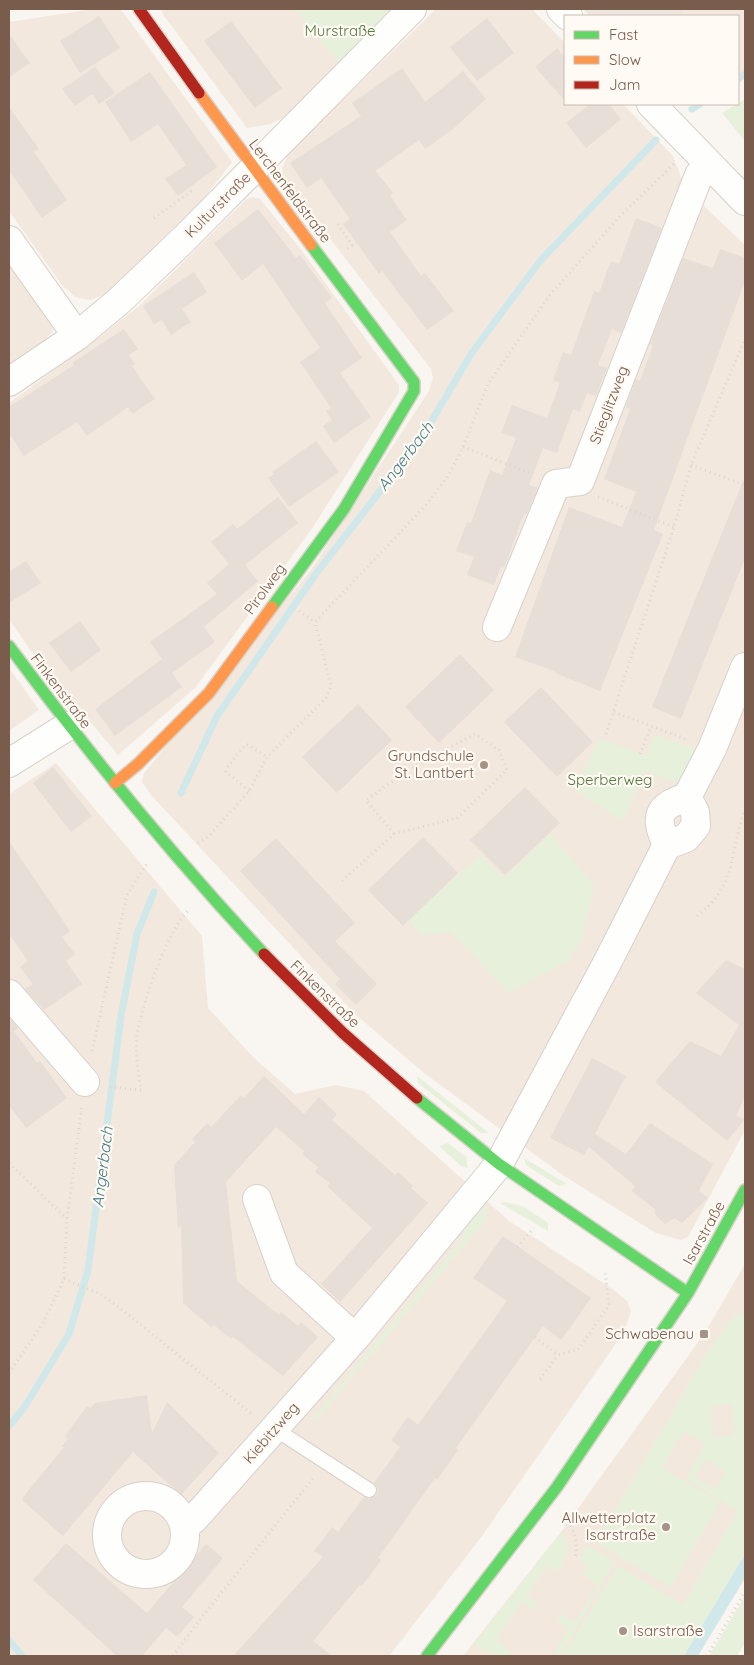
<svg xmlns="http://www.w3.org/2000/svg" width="754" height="1665" font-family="Quicksand,sans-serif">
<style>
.residential{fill:#f2e8de}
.industrial{fill:#ede5e0}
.green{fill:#e7f0db;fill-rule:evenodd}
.water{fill:#d0e8ea}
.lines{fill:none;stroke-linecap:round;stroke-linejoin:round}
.stream{stroke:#d0e8ea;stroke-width:7}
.building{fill:#e6ded7}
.lane-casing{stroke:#d7d1cb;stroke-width:16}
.street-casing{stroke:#d7d1cb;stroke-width:30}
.fast-casing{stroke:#d9d2cb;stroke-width:14}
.slow-casing{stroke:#d9d2cb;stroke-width:14}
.jam-casing{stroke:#d9d2cb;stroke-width:14}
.path{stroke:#dcd5d0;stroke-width:3;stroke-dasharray:1 4;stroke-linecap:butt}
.lane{stroke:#fefefd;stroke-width:14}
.street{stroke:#fefefd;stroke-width:28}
.fast{stroke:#63d668;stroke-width:11}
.slow{stroke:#ff974d;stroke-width:11}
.jam{stroke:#b3261e;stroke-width:11}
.poi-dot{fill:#a69286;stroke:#fffaf3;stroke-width:2}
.labels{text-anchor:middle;stroke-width:4.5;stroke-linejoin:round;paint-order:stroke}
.park-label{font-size:15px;fill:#537a41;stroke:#fffaf3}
.street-label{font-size:15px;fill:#7a5c4d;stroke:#fffaf3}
.poi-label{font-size:15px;fill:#7a5c4d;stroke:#fffaf3;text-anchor:end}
.water-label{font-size:16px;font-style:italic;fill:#437c86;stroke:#fffaf3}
</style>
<rect width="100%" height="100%" fill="#f9f5f0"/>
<path class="residential" d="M94,9H119L122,11L232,162L204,198L106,294L90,300L75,297L62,285L9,211V22Z
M162,9H393L285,117L270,124L247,128L162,13Z
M436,9H532L565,43V104H623L673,156L685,188L745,245V1130L688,1237L681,1240L656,1233L564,1176L424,1073L356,1015L151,795L142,782L144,773L311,570L429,391L433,378L431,369L310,213L283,177L282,168L289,153Z
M685,9H745V74L738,78V16H677Z
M253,197L260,199L302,251L399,385V392L311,530L195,688L118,755L29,648L9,619V403L101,336L139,306L247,199Z
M9,258L54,320L53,331L44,341L9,364Z
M9,668L39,710L9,731Z
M56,763L202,936L208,1008L253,1057L295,1094L336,1085L364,1091L509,1221L614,1290L627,1301L631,1311L624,1332L482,1536L389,1656H9V794Z
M745,1264V1532L671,1656H463L561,1532L704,1334Z"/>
<path class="industrial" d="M583,9H685L677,16H590Z"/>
<path class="green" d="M295,9H393L339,64Z
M745,99V141L722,113Z
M654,735L698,749L682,786L645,770L623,821L575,791L599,738L647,756Z
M550,834L594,885L583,937L569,960L509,993L451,932L421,935L408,920L481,854L504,878Z
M417,1076L489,1133H481L418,1083Z
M448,1143L466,1157L468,1168L461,1166L439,1146Z
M524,1158L567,1184L559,1186L526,1165Z
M506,1202L524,1207L548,1223V1231L500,1203Z
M487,1205V1218L483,1224L316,1420H311L462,1239C463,1223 471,1210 487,1205Z
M745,1312V1554L684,1656H563L618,1566L683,1605L738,1511L686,1479L705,1444L684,1431L662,1468L720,1502L671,1587L596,1543L711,1346L735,1315ZM732,1404L734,1436L713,1438L711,1406ZM706,1459L726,1472L715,1490L695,1477Z
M561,1532C575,1547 567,1557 557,1572L548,1565L527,1595L539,1604L534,1610L521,1602L496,1640L512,1652L509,1656H494L474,1644Z
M587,1545L615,1562L560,1656H552L569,1629L556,1620L560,1614L575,1622L598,1585L582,1574L587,1566L581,1563L580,1559Z
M745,1596V1643L737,1656H709Z"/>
<path class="water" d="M745,1554V1578L698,1656H684Z"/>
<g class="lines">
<path class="stream" d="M738,79L745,74
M692,109L700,104
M181,793L217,716L318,571L378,494L431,422L471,354L540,261L656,140
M9,1426L24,1408L69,1334L88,1270L121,1016L137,934L154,892
M9,1640L22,1656"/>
</g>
<path class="building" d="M99,16L120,48L80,73L60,41Z
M487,18L514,53L477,81L450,47Z
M231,21L282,88L255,108L204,41Z
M9,34L30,63L9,77Z
M557,48L565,58V101L535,67Z
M95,67L115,93L99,104L92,94L75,106L62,89Z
M402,68L425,102L463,71L486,99L453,129L425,149L419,140L375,171L393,192L390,196L407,220L390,232L421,276L425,273L454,311L427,330L382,271L379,274L343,224L350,219L321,178L307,188L290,163L361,116L352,103Z
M150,72L217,167L178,196L165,179L186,165L158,124L131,142L105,102Z
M590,104H609L621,119L586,148L566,123Z
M9,107L39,149L34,152L67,200L42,218L9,170Z
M258,209L296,258L300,255L332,298L325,303L362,358L340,373L371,417L334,443L323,426L332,420L326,411L331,408L300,362L320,348L263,264L242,281L214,243Z
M636,218L662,228L621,333L612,329L598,365L607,368L596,396L587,393L580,412L573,409L557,453L543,448L529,485L538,488L527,514H524L504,568L501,567L494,585L467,575L474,557L456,551L467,522L471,523L490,470L502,475L516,438L501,433L512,405L547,418L560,383L553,380L563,352L571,355L594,291L599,293L611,261L619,264Z
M720,249L745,258V281L654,530L663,534L600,691L555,673L557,672L515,657L569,507L622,527L636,492L604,479L630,409L626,407L636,379L640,381L653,345L650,344L683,258L713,268Z
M194,272L207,292L182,309L191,322L171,335L162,320L154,324L143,306Z
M124,329L138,349L129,355L135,364L132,366L155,399L132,414L128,407L87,436L77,422L24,456L9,433V407L74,365L72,363Z
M316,441L339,472L289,507L268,478L274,474L272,472Z
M745,476V558L681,719L652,707Z
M278,497L298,523L245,565L258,581L204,627L215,642L172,673L182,687L115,736L95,709L162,659L150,642L217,594L207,583L229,564L211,542L233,524L237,529Z
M26,561L41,583L9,603V572Z
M80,621L101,650L71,672L49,643Z
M460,654L494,690L439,743L405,707Z
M541,687L593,742L557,777L504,722Z
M358,704L392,740L337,793L302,757Z
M53,767L92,816L71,832L33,783Z
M525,787L560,823L505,875L470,840Z
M423,837L458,873L403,926L368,890Z
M276,838L355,923L335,941L377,984L356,1005L335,984L340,979L240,871Z
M9,841L70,931L62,937L75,954L66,961L82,984L44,1010L25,989L33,984L20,967L28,961L9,934Z
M726,960L745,969V1096L736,1116L745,1119L727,1141L655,1082L690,1041L721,1056L739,1025L696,993Z
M9,1018L18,1028L14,1031L37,1063L40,1061L67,1098L26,1128L9,1105Z
M592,1058L626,1076L595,1134L626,1154L650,1123L713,1164L699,1191L708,1198L682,1223L674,1218L665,1224L654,1213L656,1210L632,1191L635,1186L589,1147L584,1155L550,1138Z
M264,1076L304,1114L319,1097L337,1114L332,1120L395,1175L398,1172L413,1186L411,1188L428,1203L340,1302L321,1284L372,1228L327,1186L330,1183L315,1172L318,1167L302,1154L304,1151L276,1127L226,1182L237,1281L279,1315L281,1312L298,1326L301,1322L318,1337L283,1376L233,1337L231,1339L214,1325L211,1327L183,1303L181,1226L178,1228L174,1165L195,1142L192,1139L207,1123L211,1127L241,1095L244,1098Z
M503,1236L591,1298L561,1340L543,1326L456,1448L458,1450L437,1480L435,1478L378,1558L381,1560L362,1586L360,1585L313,1641L332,1656H233L323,1557L314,1551L332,1527L338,1532L364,1497L369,1499L376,1495L378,1490L374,1483L400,1447L391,1440L408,1417L418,1425L507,1301L473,1278Z
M147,1395L152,1433L167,1402L219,1453L181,1495L133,1452L63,1536L22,1500L24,1496L64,1447H61L68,1439L65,1436L87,1406L90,1408L95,1403Z
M66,1543L147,1613L206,1544L223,1558L182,1607L194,1617L177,1637L166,1628L142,1656H117L33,1580Z"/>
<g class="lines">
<g class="lane-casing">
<path id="lane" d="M275,1429L369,1490"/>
</g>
<g class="street-casing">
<path id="street" d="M561,9L568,16
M651,104L745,201
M9,240L77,336
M9,382L77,336L119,301L184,239L412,9
M497,627L556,484L580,481L699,175L709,166
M9,763L68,726
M687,797L712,749L745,667
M687,797L695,812L696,826L686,838L667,845C654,816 657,807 687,797Z
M9,994L85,1082
M257,1199L284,1273L355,1338
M107 1535a39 39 0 1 1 78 0a39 39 0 1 1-78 0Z
M185,1526L194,1519L355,1338L499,1164L608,961L667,845"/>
</g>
<g class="fast-casing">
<path id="fast" d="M272,607L344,509L414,391V382L311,245
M9,646C88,753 173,856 264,954
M417,1098L499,1164L688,1293
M427,1656L557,1487L688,1293L745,1190"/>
</g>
<g class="slow-casing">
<path id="slow" d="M199,93L311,245
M115,783L138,764L209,693L272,607"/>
</g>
<g class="jam-casing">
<path id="jam" d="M139,9L199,93
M264,954L343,1033L417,1098"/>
</g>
<path class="path" d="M154,218L194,189
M338,224L352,245L346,249
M463,447L533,474
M691,465L745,485
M598,497L674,527
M299,611L315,622
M614,712L688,740
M606,734L674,527L691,465L745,339
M640,754L651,726
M249,791L226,772L227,768L245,745H248L267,757
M198,843L210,835L249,791L267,757L326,698L331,686L315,622L427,504L448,476L463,447L488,384L549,296L621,215L674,164
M342,881L394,834L457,818L507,770L499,750L475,734L417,765L366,800L394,834
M697,916C738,886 729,851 745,810
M92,1051L127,895L148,862
M110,1087L141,1090C138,1071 134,1048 138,1029C144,1000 168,928 189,910
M9,1163L67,1219
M517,1247L534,1228
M64,1279L98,1293L116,1305L253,1415
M535,1337L558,1355L579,1349L609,1305L605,1271
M9,1373L43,1323L64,1279L67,1219L82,1106
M540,1379L558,1355
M566,1517C575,1532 578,1542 575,1559
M173,1656L202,1617L315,1476
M707,1656L745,1592
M743,1656L745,1652"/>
<use href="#lane" class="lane"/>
<use href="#street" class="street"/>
<use href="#fast" class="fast"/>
<use href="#slow" class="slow"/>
<use href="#jam" class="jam"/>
</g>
<g class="poi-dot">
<circle cx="484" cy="765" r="5"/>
<rect x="699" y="1329" width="10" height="10" rx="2.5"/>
<circle cx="666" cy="1527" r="5"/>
<circle cx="623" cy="1631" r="5"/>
</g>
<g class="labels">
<g class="park-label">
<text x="340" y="36">Murstraße</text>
<text x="610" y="785">Sperberweg</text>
</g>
<g class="street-label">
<text transform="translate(290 191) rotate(53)" y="5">Lerchenfeldstraße</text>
<text transform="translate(218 205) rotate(-45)" y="5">Kulturstraße</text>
<text transform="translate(609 405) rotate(-69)" y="5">Stieglitzweg</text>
<text transform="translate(265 589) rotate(-54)" y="5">Pirolweg</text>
<text transform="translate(61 691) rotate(53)" y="5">Finkenstraße</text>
<text transform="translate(325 994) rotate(44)" y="5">Finkenstraße</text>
<text transform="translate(704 1233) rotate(-61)" y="5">Isarstraße</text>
<text transform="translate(271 1433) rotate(-49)" y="5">Kiebitzweg</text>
</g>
<g class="poi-label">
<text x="474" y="761">Grundschule<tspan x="474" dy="17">St. Lantbert</tspan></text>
<text x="694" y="1339">Schwabenau</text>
<text x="656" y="1523">Allwetterplatz<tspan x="656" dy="17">Isarstraße</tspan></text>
<text x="633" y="1636" text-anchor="start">Isarstraße</text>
</g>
<g class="water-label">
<text transform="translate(405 456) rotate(-53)" y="6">Angerbach</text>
<text transform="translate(102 1167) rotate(-83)" y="6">Angerbach</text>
</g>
</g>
<rect width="754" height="1665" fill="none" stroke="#7a5c4d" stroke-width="20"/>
<rect x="564" y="15" width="175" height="90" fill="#fffaf3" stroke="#cabbb1"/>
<rect x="574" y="31" width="25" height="8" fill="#63d668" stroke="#cabbb1"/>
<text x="609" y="40" font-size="15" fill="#7a5c4d">Fast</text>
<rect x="574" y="56" width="25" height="8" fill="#ff974d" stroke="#cabbb1"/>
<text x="609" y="65" font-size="15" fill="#7a5c4d">Slow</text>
<rect x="574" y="81" width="25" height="8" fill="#b3261e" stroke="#cabbb1"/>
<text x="609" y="90" font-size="15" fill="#7a5c4d">Jam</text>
</svg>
